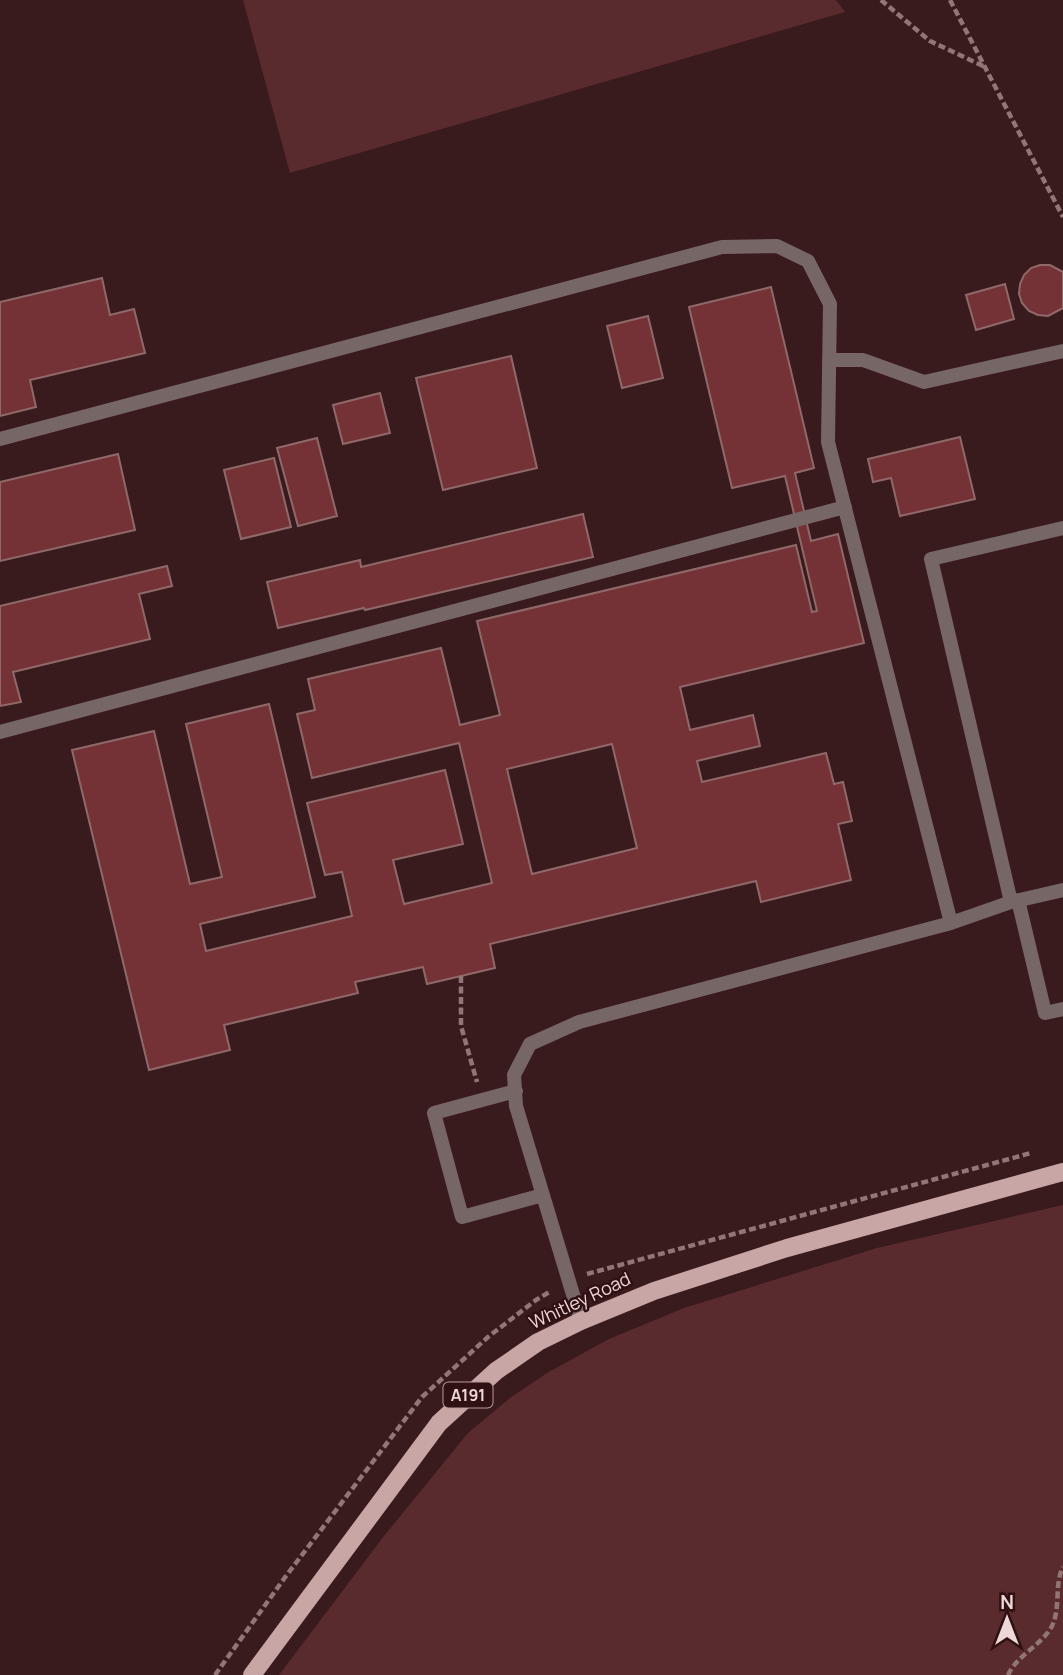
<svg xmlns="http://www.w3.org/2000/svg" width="1063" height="1675" font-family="Manrope,sans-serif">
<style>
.green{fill:#5a2b2e}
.building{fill:#743236;stroke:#8f6969;stroke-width:2;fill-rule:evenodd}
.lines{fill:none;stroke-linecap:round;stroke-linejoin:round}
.path{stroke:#917677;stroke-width:4.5;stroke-dasharray:7 3.5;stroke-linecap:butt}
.lane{stroke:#766;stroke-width:14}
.primary{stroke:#c9a6a6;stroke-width:18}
.labels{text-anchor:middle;stroke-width:5;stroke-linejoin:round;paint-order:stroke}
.shield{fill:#301113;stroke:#b59c9c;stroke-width:2}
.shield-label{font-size:16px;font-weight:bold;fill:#eed8d7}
.street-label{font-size:18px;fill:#eed8d7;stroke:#301113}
</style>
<rect width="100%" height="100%" fill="#3a1b1d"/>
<path class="green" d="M243,0H836L845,12L290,173Z
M1063,1205V1675H279L384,1536L468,1433L510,1398L547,1373L609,1339L684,1308L877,1248Z"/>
<path class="building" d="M1040,265H1050L1063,272V308L1048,316L1038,315L1029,311L1022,303L1019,294L1020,284L1024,275L1031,268Z
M102,278L110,315L134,309L145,353L30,380L36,407L0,416V302Z
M1005,284L1014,319L976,330L966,295Z
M771,287L814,468L795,473L811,541L838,534L864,643L680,687L690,730L753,715L760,746L697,761L702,782L826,753L834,784L843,782L852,821L838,824L851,880L761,902L756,881L490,944L495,968L427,984L423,967L355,982L358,993L224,1025L230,1050L149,1070L72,750L154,731L190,884L222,877L186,724L269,704L315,897L200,924L206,951L352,916L342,872L325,875L307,803L445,770L463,844L393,860L404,904L492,883L459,743L312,778L297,714L315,710L308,679L441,648L460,725L500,715L477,621L796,545L812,612L817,611L785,476L732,488L689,307ZM612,744L637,848L532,874L507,769Z
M648,316L663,378L622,388L607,326Z
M511,356L537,468L443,490L416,378Z
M380,393L390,433L343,444L333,405Z
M960,437L975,499L900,516L891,478L873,482L868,459Z
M317,438L337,516L298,526L277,448Z
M118,454L135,530L0,561V482Z
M274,458L291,527L241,539L224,470Z
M583,514L593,557L365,610L364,608L278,628L267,582L360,560L361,567Z
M167,566L172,586L139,594L150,639L13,672L21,702L0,706V606Z"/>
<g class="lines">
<path class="path" d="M881,0L930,41L983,66
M950,0L1063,217
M461,976V1026L477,1082
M587,1274L1031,1153
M215,1675L286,1576L422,1397L488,1337L536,1300L551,1291
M1008,1675C1017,1655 1042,1645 1052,1626C1061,1607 1054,1585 1063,1567"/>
<path class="lane" d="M829,360H863L924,382L1063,351
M0,439L722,247L777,246L808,261L830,304L828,442L951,923
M0,732L845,507
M1018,900L1045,1013L1063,1009
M1011,902L931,559L1063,528
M516,1091L434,1113L462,1217L543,1195
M581,1321L516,1106L514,1075L530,1044L579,1022L951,923L1011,902L1063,890"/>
<path class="primary" d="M252,1675L439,1423L496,1371L538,1342L581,1321L654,1291L787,1248L1063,1172"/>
</g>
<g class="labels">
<rect class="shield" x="443.5" y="1382.5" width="49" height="25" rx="5"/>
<g class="shield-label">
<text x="468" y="1401">A191</text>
</g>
<g class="street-label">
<text transform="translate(580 1301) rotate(-25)" y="6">Whitley Road</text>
</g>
</g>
<g transform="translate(1007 1619)" stroke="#301113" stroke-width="5" paint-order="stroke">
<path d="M0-5L12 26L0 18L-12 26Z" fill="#eed8d7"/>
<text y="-10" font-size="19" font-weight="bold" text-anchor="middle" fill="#eed8d7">N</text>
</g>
</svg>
